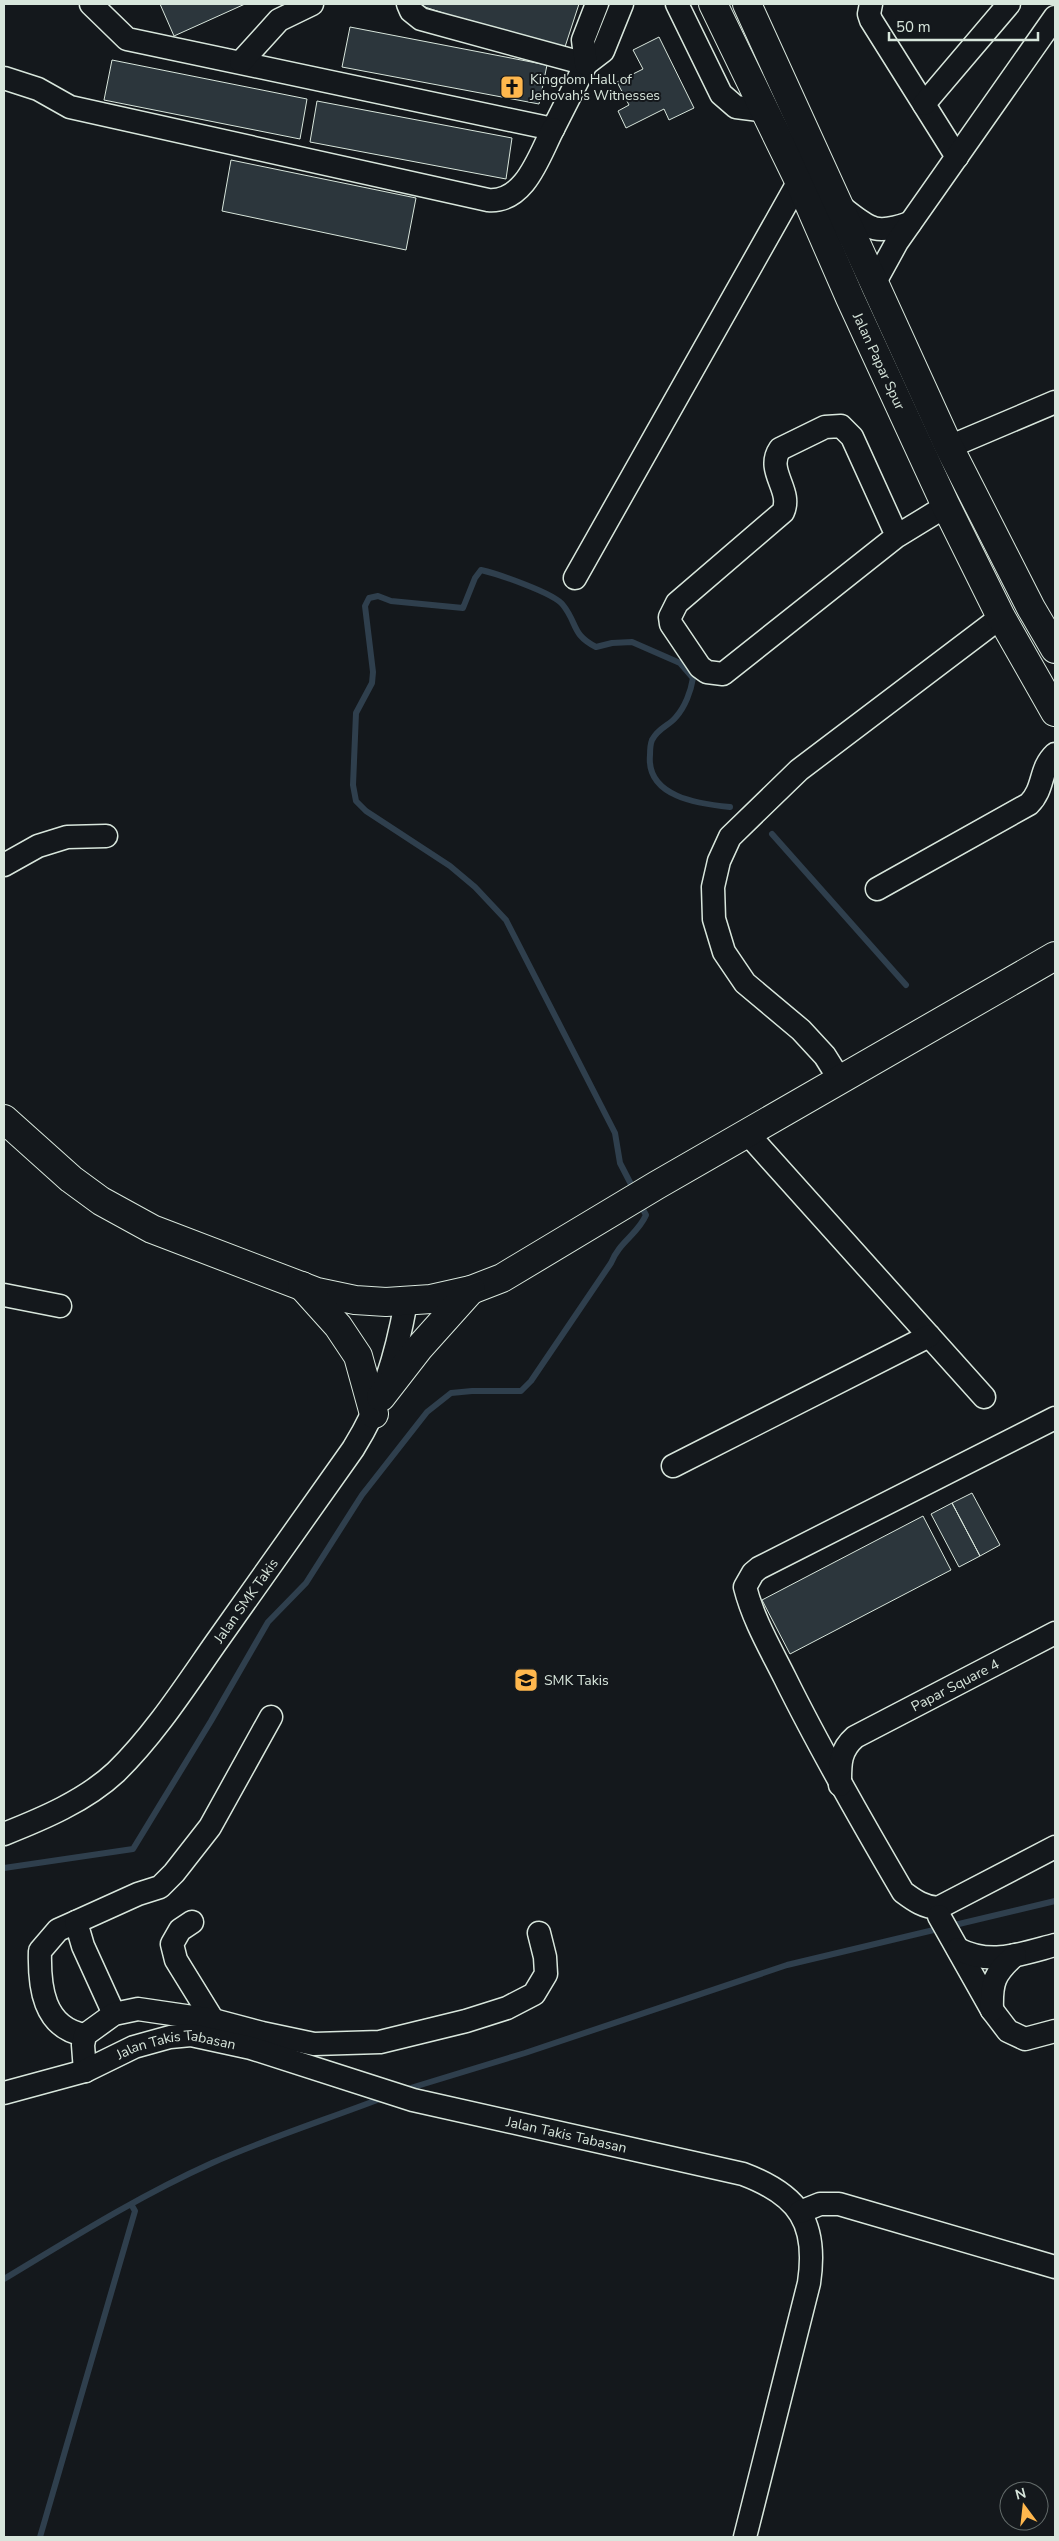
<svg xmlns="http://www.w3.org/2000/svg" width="1059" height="2541" font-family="'Nunito Sans',sans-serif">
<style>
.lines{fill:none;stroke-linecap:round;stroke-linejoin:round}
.stream{stroke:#2f3f4d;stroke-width:6}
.building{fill:#2c363c;stroke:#d8e6dc}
.minor-casing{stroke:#d8e6dc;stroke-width:25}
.major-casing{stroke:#d8e6dc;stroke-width:30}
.minor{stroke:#14181c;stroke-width:22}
.major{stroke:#14181c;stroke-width:28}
.labels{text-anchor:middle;stroke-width:4;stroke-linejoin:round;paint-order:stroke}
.poi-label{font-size:14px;fill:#d8e6dc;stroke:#14181c;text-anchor:start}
.street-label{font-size:14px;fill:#d8e6dc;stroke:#14181c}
</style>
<rect width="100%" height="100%" fill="#14181c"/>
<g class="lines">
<path class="stream" d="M772,834L906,985
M635,1192L620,1163L615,1133L506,920L475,887L450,866L366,811L356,801L353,785L356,713L372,683L373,672L365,606L369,598L378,596L391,601L463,608L475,578L481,570C498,574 554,593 563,605C578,624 571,634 596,647L612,643L632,642L680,663L693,678C691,691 685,707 676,717C669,726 659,727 652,740C650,745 650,751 650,755C646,797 699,804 730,807
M4,1868L133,1849L211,1721L268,1622L306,1583L362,1495L427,1412L451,1393L472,1391H521L531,1381L611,1263C619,1242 638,1234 646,1215L640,1204
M404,2090L525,2053L787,1965L1055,1901
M4,2279C72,2238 139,2196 212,2163C268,2138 328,2119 385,2097
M40,2537L135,2211L131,2204"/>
</g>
<path class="building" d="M160,4H245L174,36Z
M416,4H579L563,53Z
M350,27L547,65L539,104L342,67Z
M659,37L694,108L669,120L664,109L626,128L618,111L629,105L617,82L643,69L633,50Z
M112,60L307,99L300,139L104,100Z
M317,101L512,138L506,179L310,142Z
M231,160L416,198L406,250L222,211Z
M972,1493L1000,1545L980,1556L952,1503Z
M952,1503L980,1556L959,1567L931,1514Z
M923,1516L951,1570L790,1654L762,1600Z"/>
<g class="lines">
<g class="minor-casing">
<g id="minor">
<path d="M91,4L127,39L553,129L586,64L603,51L622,4"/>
<path d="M408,4L411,11L421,19L586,64"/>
<path d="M677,4L721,94L736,107L766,111"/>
<path d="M871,4L869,14L871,20L957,157"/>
<path d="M241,62L279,20L312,4"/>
<path d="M586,64L583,40L597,4"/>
<path d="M4,78L38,89L70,107L488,200C525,203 539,156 553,129"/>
<path d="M924,104L1009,4"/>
<path d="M839,205C869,228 873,236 910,223"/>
<path d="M875,282L897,242L1055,17"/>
<path d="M949,447L1055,402"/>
<path d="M897,536L852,437L841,426L825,427L780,449C765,471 793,490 783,512L677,603L670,617L671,624L700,667L707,672L723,674L897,536L946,506"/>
<path d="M575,578L799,181"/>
<path d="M4,865L38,846L67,837L106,836"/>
<path d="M877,889L1029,804C1045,788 1039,769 1055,754"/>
<path d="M840,1080L825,1056L801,1030L745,983L724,952L714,919L713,887L719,861L730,837L799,770L1001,617"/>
<path d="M747,1133L984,1397"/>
<path d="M4,1295L60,1306"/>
<path d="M1055,1418L759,1568L753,1573L745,1587C753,1619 770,1648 785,1678C821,1751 862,1822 903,1892C915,1901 924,1907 938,1908L1055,1847"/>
<path d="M673,1466L929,1336"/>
<path id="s1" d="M840,1785C840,1765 839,1751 855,1737L1055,1633"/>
<path id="s2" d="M4,1834C42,1819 85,1801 116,1772C154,1735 185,1687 215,1644C261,1579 307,1514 353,1449C383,1401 396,1357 406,1302"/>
<path d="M939,1916L992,2010L1008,2031L1025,2039L1055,2031"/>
<path d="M76,1922L58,1930L40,1951C39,1986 43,2028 85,2035"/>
<path d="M192,1922L180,1930L172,1944L176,1960L213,2020"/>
<path d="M958,1949C991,1966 1021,1954 1055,1945"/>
<path d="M992,2010C991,1982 994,1974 1015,1955"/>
<path d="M114,2014L83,1946L76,1922L138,1894L160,1887L174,1873L210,1827L271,1717"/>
<path d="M85,2071L83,2045L85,2035L114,2014L138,2009L213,2020L262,2033L314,2044L380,2042L466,2021L507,2008L534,1994L546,1974L545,1957L539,1933"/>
<path id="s3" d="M4,2093L85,2071L134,2047L170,2037L191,2035L251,2048L413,2100L743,2174C799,2195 818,2223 809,2283L745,2537"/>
<path d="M800,2212L820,2204H839L1055,2267"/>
</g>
</g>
<g class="major-casing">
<g id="major">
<path id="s4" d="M713,4L799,181L850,298L946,506L1001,617L1055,712"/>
<path d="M747,4L949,447L1031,608L1055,649"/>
<path d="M4,1119L71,1179L101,1201L152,1229L317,1292L355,1300L386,1302L431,1299L471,1290L502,1278L657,1185L1055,956"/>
<path d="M302,1286L338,1326L358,1356L374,1414"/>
<path d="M381,1397L419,1348L471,1290"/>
</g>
</g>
<use href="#minor" class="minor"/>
<use href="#major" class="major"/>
</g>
<defs>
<g id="church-square" transform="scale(1.25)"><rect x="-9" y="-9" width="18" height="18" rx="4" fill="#ffb74d" stroke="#14181c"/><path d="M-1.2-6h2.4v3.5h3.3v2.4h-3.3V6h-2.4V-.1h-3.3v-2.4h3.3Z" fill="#111"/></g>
<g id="school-square" transform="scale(1.25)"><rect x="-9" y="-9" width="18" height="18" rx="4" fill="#ffb74d" stroke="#14181c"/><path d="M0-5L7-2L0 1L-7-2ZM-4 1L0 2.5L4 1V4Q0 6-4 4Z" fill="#111"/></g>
</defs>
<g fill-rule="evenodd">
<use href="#church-square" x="512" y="87"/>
<use href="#school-square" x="526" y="1680"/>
</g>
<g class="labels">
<g class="poi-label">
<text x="530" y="84">Kingdom Hall of<tspan x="530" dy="16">Jehovah's Witnesses</tspan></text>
<text x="544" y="1685">SMK Takis</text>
</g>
<g class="street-label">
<text dy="5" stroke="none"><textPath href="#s4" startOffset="394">Jalan Papar Spur</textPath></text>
<text dy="5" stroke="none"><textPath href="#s2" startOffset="344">Jalan SMK Takis</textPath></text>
<text dy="5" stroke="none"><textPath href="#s1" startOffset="165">Papar Square 4</textPath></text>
<text dy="5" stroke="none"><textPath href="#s3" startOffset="181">Jalan Takis Tabasan</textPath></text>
<text dy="5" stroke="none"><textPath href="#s3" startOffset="586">Jalan Takis Tabasan</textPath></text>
</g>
</g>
<rect width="1059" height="2541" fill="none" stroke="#d8e6dc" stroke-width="10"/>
<g transform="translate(1024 2506) rotate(345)"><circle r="24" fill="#14181c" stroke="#626a69"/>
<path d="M0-4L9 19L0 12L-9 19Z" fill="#ffb74d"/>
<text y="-8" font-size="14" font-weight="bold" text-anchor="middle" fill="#d8e6dc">N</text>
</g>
<path d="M889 32v8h149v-8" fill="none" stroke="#d8e6dc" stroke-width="2.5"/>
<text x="896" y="32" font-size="15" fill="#d8e6dc" stroke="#14181c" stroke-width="4" paint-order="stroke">50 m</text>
</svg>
